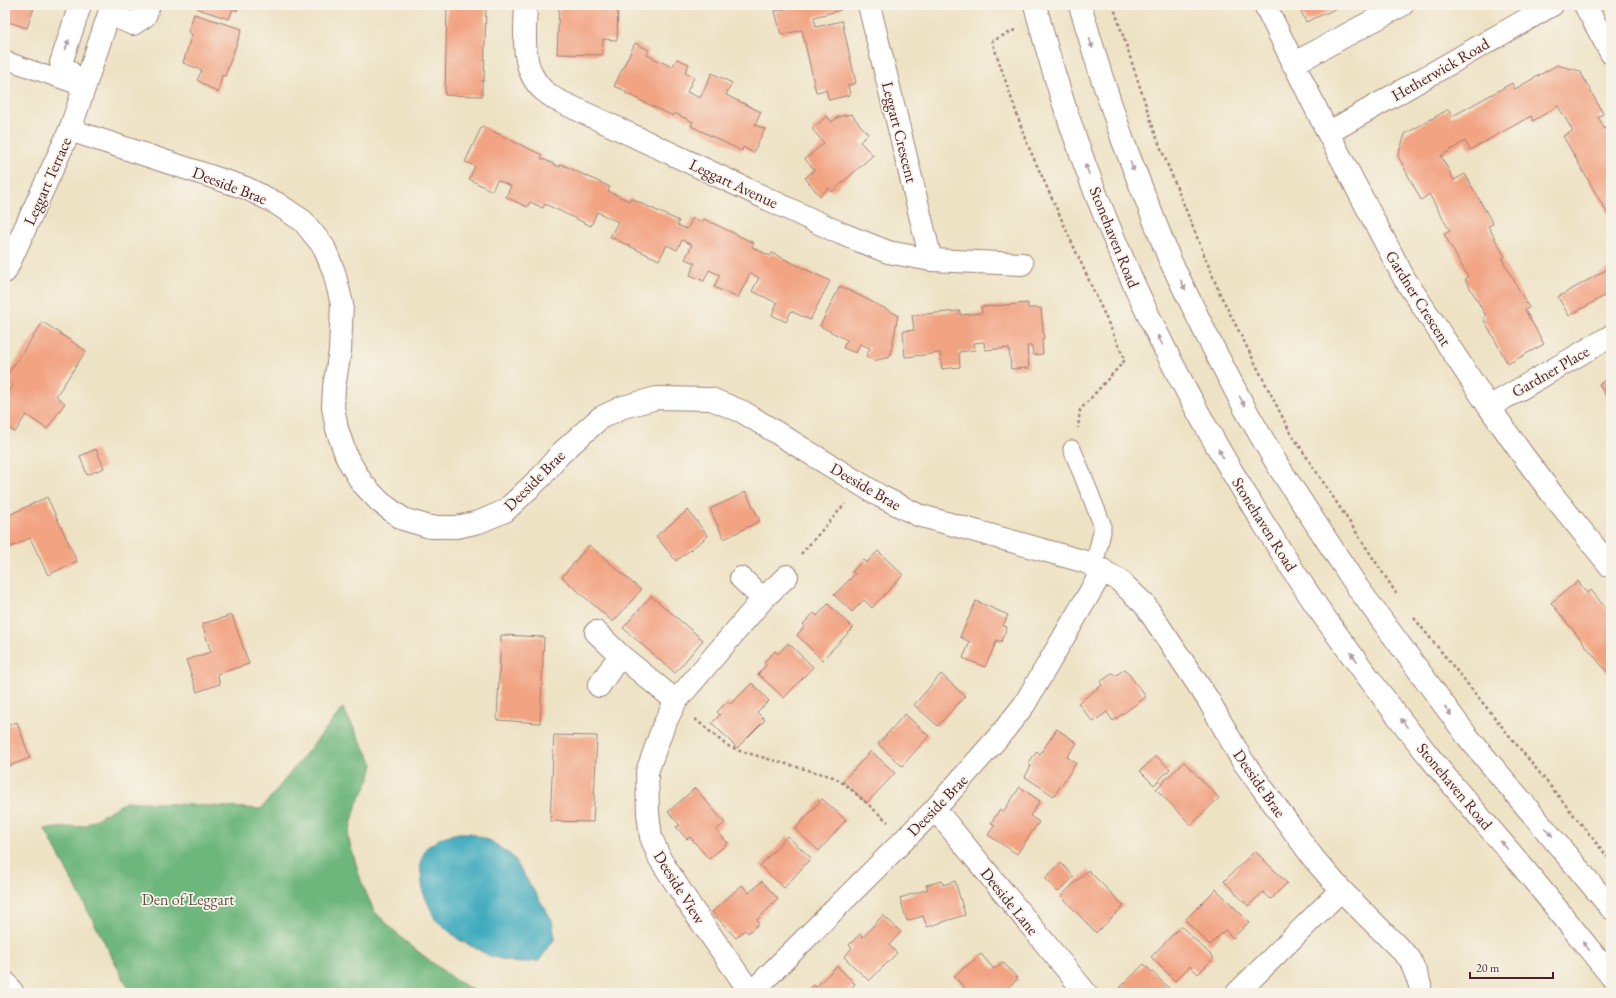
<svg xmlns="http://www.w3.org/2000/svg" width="1616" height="998" font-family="'EB Garamond',serif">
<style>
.forest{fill:#6db67b;stroke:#5c6a53}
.water{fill:#3fabbe;stroke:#446574}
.building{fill:#f2a382}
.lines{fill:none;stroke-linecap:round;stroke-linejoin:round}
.service-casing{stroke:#9c8078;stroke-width:19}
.minor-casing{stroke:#9c8078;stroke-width:24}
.tertiary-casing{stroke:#9c8078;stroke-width:24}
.secondary-casing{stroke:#9c8078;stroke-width:24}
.primary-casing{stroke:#9c8078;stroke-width:24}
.path{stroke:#9c8078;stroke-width:2.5;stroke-dasharray:3 3;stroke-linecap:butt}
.service{stroke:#fff;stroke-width:17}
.minor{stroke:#fff;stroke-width:22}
.tertiary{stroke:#fff;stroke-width:22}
.secondary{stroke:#fff;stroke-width:22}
.primary{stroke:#fff;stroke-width:22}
.oneway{fill:#ae9aa0}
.labels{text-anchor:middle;stroke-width:3.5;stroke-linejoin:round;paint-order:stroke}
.street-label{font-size:16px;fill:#4a1f2b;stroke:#f7f3e8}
.park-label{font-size:16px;fill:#5c554a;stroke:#f7f3e8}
</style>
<rect width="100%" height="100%" fill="#f7f3e8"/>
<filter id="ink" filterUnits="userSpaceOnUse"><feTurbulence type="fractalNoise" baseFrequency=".025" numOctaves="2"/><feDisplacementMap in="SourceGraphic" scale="8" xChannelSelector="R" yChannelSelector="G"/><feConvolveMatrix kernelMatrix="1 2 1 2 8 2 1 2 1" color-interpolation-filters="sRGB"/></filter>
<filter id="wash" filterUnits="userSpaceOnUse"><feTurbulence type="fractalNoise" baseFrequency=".012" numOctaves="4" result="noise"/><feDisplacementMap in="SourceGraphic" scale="16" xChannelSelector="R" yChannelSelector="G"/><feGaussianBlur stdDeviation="0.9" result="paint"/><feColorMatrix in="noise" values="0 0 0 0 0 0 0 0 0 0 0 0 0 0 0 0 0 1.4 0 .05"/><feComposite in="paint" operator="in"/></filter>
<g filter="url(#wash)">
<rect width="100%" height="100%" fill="#eee2c4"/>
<path class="forest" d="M343,708L373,764L369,781L357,803L348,837L361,881L374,911L406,942L455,980L478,993H131L45,829L84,826L127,801L261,809Z"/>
<path class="water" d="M458,833H470L491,841L513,857L552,920L555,938L539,961L517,963L490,956L458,939L435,919L423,892L420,863L426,848L442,837Z"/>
<g id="blocks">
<path class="building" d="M5,5H35L27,28L5,21Z
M199,5H239L237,11L233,9L229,19L198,9Z
M447,5H484V7H486L484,81H482V96L445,95Z
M559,5H618L617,40L603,39L602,55L557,54Z
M784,5H839L841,10L814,17L816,27L842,21L856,83L848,85L850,95L829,100L826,90L816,92L802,30L781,35L775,11L785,9Z
M1298,5H1344L1306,22Z
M194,14L242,29L225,76L222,75L218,93L197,80L202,70L183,63L192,34L188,32Z
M635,43L649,50L647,55L672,67L677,59L689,64L685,73L694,77L687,92L700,98L712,73L732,83L726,95L761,112L755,125L765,129L753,153L743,147L742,151L691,126L693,122L674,113L673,116L625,93L626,91L614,86Z
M1557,65L1580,71L1603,114L1598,117L1611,140V220L1563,136L1573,131L1558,106L1533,121L1531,116L1470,150L1465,141L1441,156L1454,180L1465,174L1493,224L1488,226L1505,257L1502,259L1529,308L1525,310L1544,344L1508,364L1483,318L1486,316L1465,279L1468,277L1444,234L1450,231L1429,194L1421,200L1398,156L1405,134L1449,109L1451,117L1512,83L1515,89Z
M851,114L868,134L860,142L873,155L832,192L829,188L820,196L805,178L814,170L805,159L824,143L812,129L827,116L832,122L838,117Z
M482,126L542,155L541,158L560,167L561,164L610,187L608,191L618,196L629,201L630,198L679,221L677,225L687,229L693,218L702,222L704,219L754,243L752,247L770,256L772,253L830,281L810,320L791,311L786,322L772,315L777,303L752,291L759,278L750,273L738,298L714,287L720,275L709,270L704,281L690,275L695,263L685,259L692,245L682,240L677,250L667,245L659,260L610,237L618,222L597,212L591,226L545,204L543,208L530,202L527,207L506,197L511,186L497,180L492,191L469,179L475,166L465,162Z
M1611,267V292L1569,316L1558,297Z
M840,286L898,315L890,357L874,361L866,356L870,348L860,344L856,353L843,348L847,340L820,326Z
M1028,303V308H1041L1044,340H1042L1043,354L1033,355L1032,346H1027L1029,368L1011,369L1009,348L985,350L984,342L974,343L975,350L959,352L960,367L942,369L940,353L905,357L903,331L914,330L912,315L960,311V315L982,313L981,307Z
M43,322L86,351L56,396L65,403L47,429L26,415L15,432L5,426V397L13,385L5,380V378Z
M1611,377V404L1599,384Z
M96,449L104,468L87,475L80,456Z
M746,492L760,521L724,539L710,509Z
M47,497L77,561L48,575L30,538L5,550V517Z
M688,510L708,536L676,561L656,536Z
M589,545L641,590L613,622L562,577Z
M878,551L903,575L872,608L864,600L852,612L834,595L855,574L852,572L863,560L866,563Z
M1578,581L1587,593L1591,590L1611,615L1607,618L1611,623V677L1551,603Z
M651,596L703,640L675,673L623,628Z
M976,601L1008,615L1003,626L1007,627L1001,642L997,640L985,667L963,658L970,642L960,637Z
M828,604L853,628L822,660L797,635L805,626L803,624L814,613L817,616Z
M232,615L249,664L217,674L220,684L197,692L186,660L211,652L202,624Z
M501,635L544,637L540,723L497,720Z
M788,643L813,667L784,698L758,674L766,665L764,662L775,651L778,654Z
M1125,669L1146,697L1113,721L1107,712L1093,722L1078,703L1102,685L1100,682L1113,673L1115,676Z
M941,674L965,696L938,726L914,705Z
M752,683L769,701L757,712L765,720L737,748L712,723L720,715L717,712L728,701L731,704Z
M905,714L929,736L902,766L878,744Z
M17,722L30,758L6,767L5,727Z
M1057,729L1077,743L1067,757L1076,763L1054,796L1025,777L1031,766L1028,764L1037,751L1040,754Z
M554,735L597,736L593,822L550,821Z
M871,751L895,773L867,803L843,781Z
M1156,756L1170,769L1154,785L1140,771Z
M1184,762L1219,798L1191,825L1156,789Z
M1020,787L1040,801L1030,816L1039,822L1017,854L988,835L995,825L991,823L1000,809L1003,812Z
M695,788L725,823L716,830L728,843L709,859L690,837L687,839L676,827L680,825L668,812Z
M822,799L846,820L819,851L795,829Z
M787,836L811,858L784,888L760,866Z
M1255,851L1287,883L1271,899L1263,892L1248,906L1224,881Z
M1061,863L1074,877L1058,892L1045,878Z
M1088,870L1124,906L1096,933L1061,896Z
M762,881L778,899L757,920L759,923L748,933L745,930L736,938L712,912L742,885L749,893Z
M942,881L943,885L955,881L965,915L927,927L923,916L907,921L900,898L928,889L926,885Z
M1216,889L1249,922L1233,938L1225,930L1210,945L1185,920Z
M883,915L901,932L889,945L897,953L869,981L844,957L852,948L849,945L860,934L863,937Z
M1181,926L1214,958L1198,974L1190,966L1175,981L1151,957Z
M981,954L994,969L1003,962L1018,979L1001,993H969L954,976Z
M1144,964L1174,993H1115Z
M837,966L855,984L846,993H805L814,985L816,987Z"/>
</g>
</g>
<g filter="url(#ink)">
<use href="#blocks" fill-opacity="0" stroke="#9c8078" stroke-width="1"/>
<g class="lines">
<g class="service-casing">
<path id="service" d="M5,60L82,87
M1072,449L1102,524V532L1094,566"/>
</g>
<g class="minor-casing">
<path id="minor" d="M80,5L61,63L84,87
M526,5C525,33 520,69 543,90C547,93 551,96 555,99L840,233L888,252L931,260L1022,264
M869,5L931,260
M1265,5L1328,133L1404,278L1489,407L1522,454L1552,494L1611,567
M1585,5L1611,53
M109,14L133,24L145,16L149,5
M1293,64L1402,5
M70,130L246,188L276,203L303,221L324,247L334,272L342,304L340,351L334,387L333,407L337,429L347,458L362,483L380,502L403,519L430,527H457L479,522L505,511L542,476L560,454L600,418L623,407L657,398L711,399L743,412L880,496L918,515L1086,562L1119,580L1145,605L1209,701L1242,760L1314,859L1341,890L1410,959L1420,985V993
M1328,133L1552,5
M1489,407L1611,336
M741,578L763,599
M596,632L620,655L676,701
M599,686L620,655
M935,809L1086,993
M751,993L935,809L1001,734L1024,705L1103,570
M751,993L693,910L660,859L651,837L648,813L647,772L663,727L676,701L763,599L787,576
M1237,993L1341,890"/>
</g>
<g class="tertiary-casing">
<path id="tertiary" d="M5,982L13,993"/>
</g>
<g class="secondary-casing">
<path id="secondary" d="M5,272L70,130L112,5"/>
</g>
<g class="primary-casing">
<path id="primary" d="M1035,5C1083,192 1165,369 1269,532C1287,561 1305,590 1325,618C1358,664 1393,711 1428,755C1458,793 1490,828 1521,865C1551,901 1581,939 1611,976
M1080,5L1100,72L1123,141L1169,258L1207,336L1244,407L1280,469L1358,588L1467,736L1611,908"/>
</g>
<path class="path" d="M1113,5L1156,136L1220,294L1289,430L1396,593
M1015,30L992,41L1026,141L1125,360L1080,410L1078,428
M801,554L845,504
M1414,618L1611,861
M695,719L726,745L740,751L833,777L846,785L888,822"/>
<use href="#service" class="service"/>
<use href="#minor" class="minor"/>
<use href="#tertiary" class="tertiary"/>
<use href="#secondary" class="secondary"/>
<use href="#primary" class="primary"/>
</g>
<defs><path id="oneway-solid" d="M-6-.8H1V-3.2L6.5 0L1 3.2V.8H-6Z"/></defs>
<g class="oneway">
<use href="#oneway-solid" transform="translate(1091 43) rotate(73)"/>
<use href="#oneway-solid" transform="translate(67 45) rotate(-72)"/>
<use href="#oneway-solid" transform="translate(1132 166) rotate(68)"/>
<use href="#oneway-solid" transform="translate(1087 169) rotate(-111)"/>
<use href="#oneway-solid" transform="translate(1183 285) rotate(64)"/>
<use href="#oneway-solid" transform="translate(1160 340) rotate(-116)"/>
<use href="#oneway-solid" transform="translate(1242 401) rotate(62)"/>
<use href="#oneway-solid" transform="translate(1221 454) rotate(-120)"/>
<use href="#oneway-solid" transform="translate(1354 657) rotate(-127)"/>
<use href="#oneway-solid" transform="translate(1448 711) rotate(53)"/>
<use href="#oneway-solid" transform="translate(1404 723) rotate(-127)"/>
<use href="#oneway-solid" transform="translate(1549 832) rotate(50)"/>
<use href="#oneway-solid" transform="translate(1504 845) rotate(-130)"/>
<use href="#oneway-solid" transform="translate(1586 946) rotate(-129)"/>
</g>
</g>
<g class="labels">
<g class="street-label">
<text transform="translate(1440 69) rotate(-30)" y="6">Hetherwick Road</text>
<text transform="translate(900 132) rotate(76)" y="6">Leggart Crescent</text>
<text transform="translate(47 181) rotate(-66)" y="6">Leggart Terrace</text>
<text transform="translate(734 183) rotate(25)" y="6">Leggart Avenue</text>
<text transform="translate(230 185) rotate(21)" y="6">Deeside Brae</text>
<text transform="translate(1115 237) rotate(68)" y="6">Stonehaven Road</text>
<text transform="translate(1419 298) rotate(58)" y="6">Gardner Crescent</text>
<text transform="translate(1550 371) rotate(-30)" y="6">Gardner Place</text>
<text transform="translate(534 480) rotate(-45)" y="6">Deeside Brae</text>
<text transform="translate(866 486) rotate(30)" y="6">Deeside Brae</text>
<text transform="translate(1265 524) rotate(58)" y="6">Stonehaven Road</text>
<text transform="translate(1260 783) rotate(55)" y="6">Deeside Brae</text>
<text transform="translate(1455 786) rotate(50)" y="6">Stonehaven Road</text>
<text transform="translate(937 805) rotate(-46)" y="6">Deeside Brae</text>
<text transform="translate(680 887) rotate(58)" y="6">Deeside View</text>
<text transform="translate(1010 901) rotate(51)" y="6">Deeside Lane</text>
</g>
<g class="park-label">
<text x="188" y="905">Den of Leggart</text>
</g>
</g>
<rect width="1616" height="998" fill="none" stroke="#f7f3e8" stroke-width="20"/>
<path d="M1470 972v6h83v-6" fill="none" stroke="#4a1f2b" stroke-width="2"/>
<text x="1476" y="972" font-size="12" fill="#4a1f2b" stroke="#f7f3e8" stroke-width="3" paint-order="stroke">20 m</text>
</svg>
